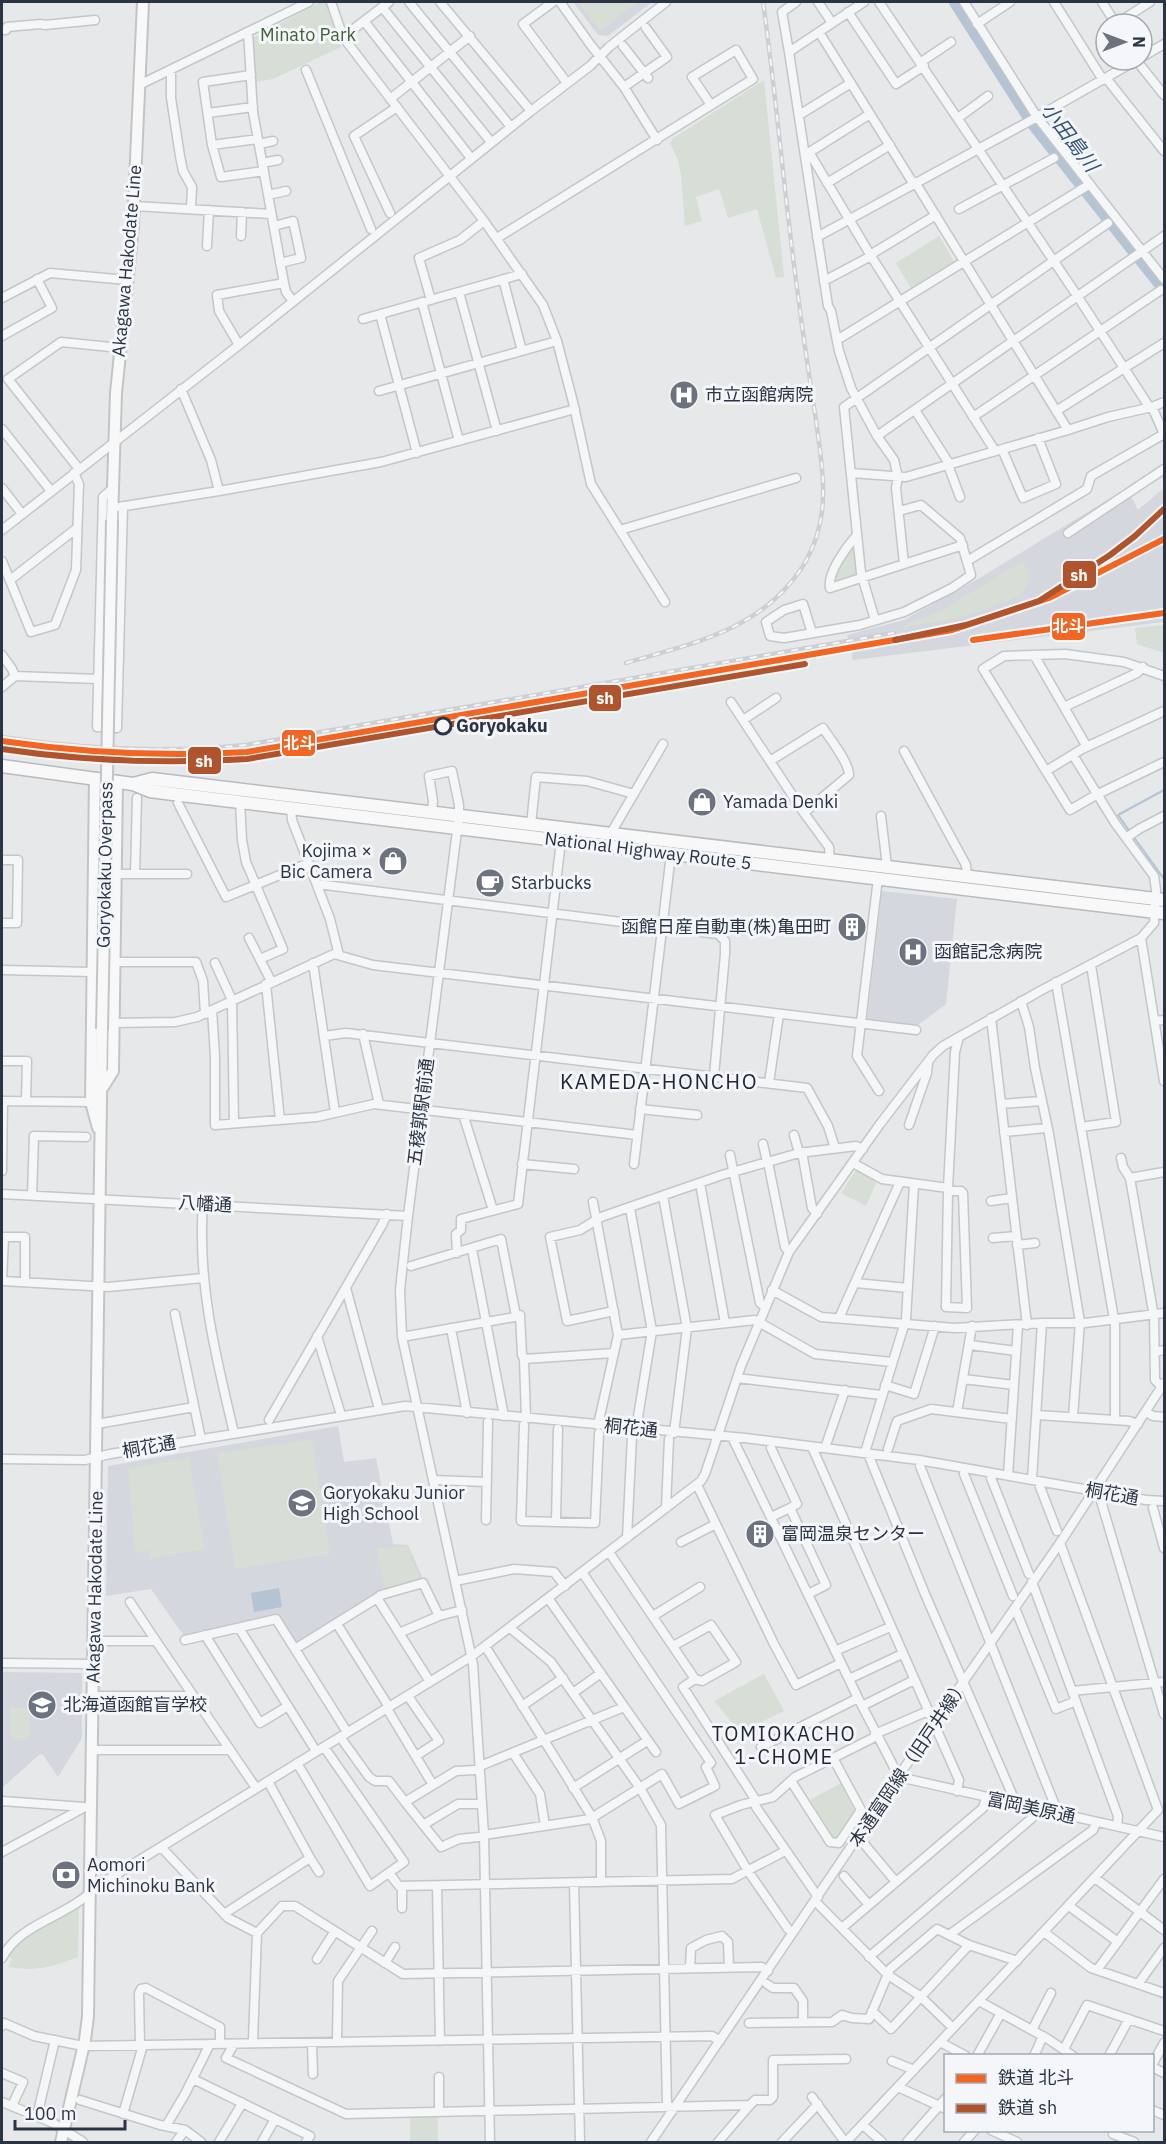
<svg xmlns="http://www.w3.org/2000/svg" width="1166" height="2144" font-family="'IBM Plex Sans','Noto Sans JP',sans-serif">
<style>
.built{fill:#d4d7dd}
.green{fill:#d6ded6}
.water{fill:#b4c4d5}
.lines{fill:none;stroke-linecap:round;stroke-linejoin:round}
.stream{stroke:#b4c4d5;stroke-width:2}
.river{stroke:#b4c4d5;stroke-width:14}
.minor-casing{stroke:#c4c6c8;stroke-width:11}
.major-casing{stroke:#c2c5c8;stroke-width:14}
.highway-casing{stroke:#b8bbbf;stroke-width:15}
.minor{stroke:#f5f6f7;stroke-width:8}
.major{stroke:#f8f8f8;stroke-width:10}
.highway{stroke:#f8f8f8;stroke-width:12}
.rail-casing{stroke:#cecfd2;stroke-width:4.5}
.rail{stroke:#f4f6f9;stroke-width:2;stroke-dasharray:7;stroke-linecap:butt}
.major-bridge-casing{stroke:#c2c5c8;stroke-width:14;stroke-linecap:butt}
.major-bridge{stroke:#f8f8f8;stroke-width:10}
.rail-1-casing{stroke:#f4f6f9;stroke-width:10}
.rail-2-casing{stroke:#f4f6f9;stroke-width:10}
.rail-1{stroke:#f26522;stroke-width:6}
.rail-2{stroke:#b0542d;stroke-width:6}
.stop-dot{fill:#f4f6f9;stroke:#2b3445;stroke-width:3}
.labels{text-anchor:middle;stroke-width:6;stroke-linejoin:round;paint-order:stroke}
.park-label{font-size:18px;fill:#3f6138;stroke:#f4f6f9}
.street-label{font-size:18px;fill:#2b3445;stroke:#f4f6f9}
.poi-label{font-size:18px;fill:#2b3445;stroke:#f4f6f9;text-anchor:start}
.stop-label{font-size:18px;font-weight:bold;fill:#2b3445;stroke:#f4f6f9;text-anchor:start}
.water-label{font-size:20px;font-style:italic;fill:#34527a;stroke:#f4f6f9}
.neighbourhood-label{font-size:20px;letter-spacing:1.5px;fill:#1d2536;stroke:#f4f6f9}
.quarter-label{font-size:21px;letter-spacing:1.5px;fill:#1d2536;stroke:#f4f6f9}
.line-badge{stroke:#f4f6f9;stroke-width:2}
.badge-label{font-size:16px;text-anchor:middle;font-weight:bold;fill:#fff}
</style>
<rect width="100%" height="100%" fill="#e6e8ea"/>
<path class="built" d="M573,2H652L608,36L598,35Z
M1127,488L1138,510L1164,488V622L853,660L847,635L904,620L983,576Z
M882,891L957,899L946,1004L917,1026L867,1021Z
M338,1426L344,1462L376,1458L393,1544L408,1545L423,1579L381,1592L297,1645L279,1616L184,1636L151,1589L106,1596L108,1466Z
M2,1672L82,1673V1738L58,1777L43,1755L40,1754L2,1788Z"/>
<path class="green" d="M321,2L326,3L341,47L273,79L255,82L253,38Z
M578,2H638L600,31Z
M764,80L784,277L776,278L757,209L728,218L719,189L696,197L702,221L685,226L681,175L678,160L670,143L672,139Z
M939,236L955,263L912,290L896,263Z
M850,548L855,549L857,574L837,582L834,578Z
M1023,561L1029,574L1028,583L1020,596L960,618L899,628L942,610Z
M1164,625V653L1137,644L1135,628Z
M856,1170L877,1181L866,1206L841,1193Z
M312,1439L330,1554L235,1569L217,1453Z
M189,1458L205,1549L149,1559L148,1550L135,1554L128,1468Z
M407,1546L420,1579L384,1589L377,1548Z
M764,1674L784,1711L740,1732L714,1701Z
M10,1708H30V1739H10Z
M841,1783L856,1814L838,1839L835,1840L810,1800Z
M79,1907L78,1957C52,1967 36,1972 8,1967L12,1959L6,1954L22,1938Z
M410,2115H438V2142H410Z"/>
<path class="water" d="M279,1588L282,1607L254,1612L251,1593Z"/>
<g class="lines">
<path class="stream" d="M1164,790L1118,815L1164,879"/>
<path class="river" d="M956,2L1034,124L1164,288"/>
<g class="minor-casing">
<path id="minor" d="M331,2L343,37L484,221L543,305L557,341L573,402L591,484L665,602
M409,2L511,127
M440,2L531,111
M553,2L523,24L567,83
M560,2L590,44L624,87L657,140
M818,2L832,23
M864,2L789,52L828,306L831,311L839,351L851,388L877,436L894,460L898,477L896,488L904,564
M879,2L1078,297L1150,408
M964,2L1037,117L1164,279
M1054,2L1103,80
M1102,2L1116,24
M382,7L491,142
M848,12L896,84L924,66
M364,21L471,158
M977,24L1010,2
M1116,24L1150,2
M2,30H6L7,27L41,24L45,25L95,20
M248,32L253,112L284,283L286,292L293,301
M819,32L913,183
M343,37L389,2
M623,46L648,78
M789,52L782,12L796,2
M1142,57L1164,44
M1136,60L1164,95
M921,62L951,42
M306,70L371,229
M171,75V98L180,156L183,171L192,187L191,209
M251,75L203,82L212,145L221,177L264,171
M1106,78L1164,151
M139,85L309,2
M624,87L667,57L646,28
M390,99L470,36
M208,113L253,107
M799,115L851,83
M958,118L988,96
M259,144L273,141
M212,145L258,139
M809,152L871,256L995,451
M805,155L870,114
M262,163L278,160
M915,182L1068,430
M827,183L890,145
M268,195L286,191
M134,206L271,214
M959,209L1054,158
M390,213L354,136L397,107
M274,226L293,221L301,258L280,263
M241,236L242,212
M817,237L1037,117L1137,60
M497,238L753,79L736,50L692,77L711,105
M207,246L209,210
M870,255L936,215
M503,279L522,351
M824,281L871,256
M459,292L497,431
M2,298L50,273L127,280
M431,300L419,258L460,240L484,221
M422,302L459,441
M380,314L417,453
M363,319L522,274
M2,336L52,308L37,279
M837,340L1090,184
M239,345L219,311L217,295L284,283
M181,389L211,460L219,491
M379,391L557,341
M915,410L950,465
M1056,411L1164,343
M973,417L1161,290
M2,429L51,491
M877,436L1164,236
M1002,449L1023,498L1056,484L1038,438
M948,465L960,497
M79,469L8,379L61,342L120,348
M851,473L906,477L1068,430L1108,417L1152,407L1164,402
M2,488L22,514
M113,488L103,497L97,727L117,728L123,506
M119,507L219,491L381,462L575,409
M2,530L239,345L531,111L590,66L609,47L666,2
M620,530L796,478
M1068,533L1164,469
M857,535C847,546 827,573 830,588L963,545
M2,561L31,632L55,625L76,570L79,484L74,473
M967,561L1087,489L1091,476L1164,434L1152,407
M10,580L77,528
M875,620L861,573L844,407L1108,223
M812,633L803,604L784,610L766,622L770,636L784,638L860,625L904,612L952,588L971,575L960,538L921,505L899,511
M2,655L12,669L15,676
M1034,655L1087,747
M1164,676L1124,662L1065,654L1004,656L983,669L1070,810L1096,795L1164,762
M2,687L15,676L98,679
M731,702L804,813L829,847L830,860
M1064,707L1137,673L1143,667
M743,720L776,698
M904,751L966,865L967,876
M770,761L823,728C830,739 849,762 849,775L804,813
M1046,771L1082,749L1164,711
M240,802L242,840L246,862L283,949L260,959
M178,803L226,897L309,863
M291,808L292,820L330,919L339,955
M432,813L433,801L429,776L452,771L459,805V815L408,1216L400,1290L402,1337L473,1664L484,1835L490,2142
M881,816L887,866
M531,824L536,777L587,781L634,794
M611,833L663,744
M1126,838L1139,829L1164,816
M2,860H18L17,923H2
M115,874H187
M135,874L137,798
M878,878L857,1056L879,1091
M317,884L718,934L725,941V954L714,1076
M249,938L271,981
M1141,938L1164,1081
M114,962H196L203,981L205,1014
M215,963L232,1000L234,1123
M313,963L335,1112
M2,970L93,972
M1056,982L1115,1325V1420
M266,984L280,1120
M1021,1001L1029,1027L1035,1068L1049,1134L1080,1322L1073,1417
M212,1010L215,1056V1125L317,1117L374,1104L637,1135
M991,1018L1027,1325
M1155,1021L1164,1020
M114,1023L175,1022L197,1017L334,954L373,965L916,1030
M363,1034L379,1104
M324,1036L346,1033L807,1088L828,1126L835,1148
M2,1061H27L26,1101
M769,1083L779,1014
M2,1101L91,1102
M1001,1104L1041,1101
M640,1109L697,1115
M463,1114L493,1210
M909,1125L927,1073L928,1063
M1081,1127L1116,1122L1091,965
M1004,1132L1046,1128
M794,1135L799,1153
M763,1144L767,1162
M802,1152L812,1208L817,1214
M730,1155L760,1303L765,1307
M1121,1158L1123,1167L1130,1178L1154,1317L1155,1380L1162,1387
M768,1162L785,1247L789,1252
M853,1163L882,1179L948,1188
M522,1164L574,1169
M634,1164L671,854
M2,1171L3,1101
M1130,1178L1164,1172
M700,1183L725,1323
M914,1184L906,1319L866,1449L925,1594L1012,1794L1010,1803
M948,1191H961L963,1193L967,1308L946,1307L948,1191V1188L955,1052L959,1037
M2,1194L408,1216
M32,1196L34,1136L86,1137
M663,1196L687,1328L674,1433
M991,1201L1012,1198
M593,1202L618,1335L598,1425
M203,1204C197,1283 216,1357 234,1433
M630,1208L652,1331L636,1429
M993,1238L1016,1236
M1017,1245L1035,1243
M472,1249L504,1416
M457,1253L456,1234L461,1230V1219L518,1204L561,841
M411,1266L501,1239L516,1316
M2,1281L108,1287L203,1278
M2,1281L4,1237H25V1282
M855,1283L908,1288
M346,1288L379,1409
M772,1290L821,1317L954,1328L1042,1323H1085L1164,1313
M614,1311L567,1321L550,1237L580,1230L601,1217L722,1175L799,1153L856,1146L863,1149
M175,1314L201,1439
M520,1315L522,1355L524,1359L526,1418
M839,1318L900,1182
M451,1328L467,1413
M618,1335L755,1320L815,1354L892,1362
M317,1336L341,1415
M402,1337L520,1316
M970,1345L1016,1351
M1155,1352L1164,1350
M524,1359L614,1353
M737,1378L881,1395
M963,1379L1014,1385
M885,1385L914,1394L935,1326
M957,1412L972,1326
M1146,1412L1153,1416L1164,1417
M1037,1415L1129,1421L1138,1424
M269,1420L382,1225L387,1214
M97,1424L194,1407
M524,1425L521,1521L595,1523L599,1433
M732,1437L858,1698L899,1777L1164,1837
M812,1447L959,1780L957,1791
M771,1448L797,1504L790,1508
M825,1448L845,1390
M888,1449L897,1421L931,1409L1012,1419
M2,1459L85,1460L110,1454L405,1406L745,1438L919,1460L1146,1500L1164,1501
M920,1466L1054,1803L1052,1812
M964,1474L1013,1596
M1008,1475L1018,1325
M991,1478L1029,1574
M1032,1479L1042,1323
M433,1480L487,1482
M1040,1487L1057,1531
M699,1489L774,1644L796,1685L841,1663
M1101,1501L1164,1714
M666,1508L669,1439
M1153,1508L1164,1548
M771,1517L790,1508L826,1585L808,1594
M486,1520L488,1422
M556,1521L558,1429
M627,1538L632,1436
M681,1542L716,1524
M609,1552L695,1679L683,1687L755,1799L756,1807L818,1897
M455,1581L514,1569L554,1572L565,1586
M1032,1582L1118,1816L1117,1826
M377,1598L381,1595L423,1583L439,1616
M548,1598L656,1752
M130,1602L156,1641
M1015,1608L1056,1709L1076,1701
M653,1616L700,1587
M337,1624L389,1707
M239,1628L316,1751
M510,1628L551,1662L640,1788L661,1825L667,2106
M399,1633L439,1616L462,1610
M205,1635L260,1723L288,1706
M185,1640L276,1619L347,1732
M102,1641H156L256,1788
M485,1646L592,1817L601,1841V1882
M673,1646L711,1625L736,1662L702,1681L695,1679
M295,1649L377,1598L430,1682
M835,1651L890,1627
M2,1663L93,1664
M849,1679L902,1654
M1072,1691L1164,1682
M573,1693L601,1673
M92,1696H193
M410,1699L439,1741L416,1756
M522,1706L563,1678
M862,1706L914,1680
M389,1712L433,1785
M875,1734L928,1711
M343,1741L369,1777L375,1781H389L405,1802
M761,1747L858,1698
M91,1750H230
M513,1753L540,1794L545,1826
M297,1763L370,1886L404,1862L324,1747
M480,1766L624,1707
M475,1770L456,1771L405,1802L441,1847L459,1839L479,1837
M791,1781L830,1842L839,1843L861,1810L833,1758
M573,1788L647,1741
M2,1801L84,1807
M423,1825L458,1804H477
M484,1835L590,1819L662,1774L679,1804L715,1786L706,1767L711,1763L582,1572
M865,1845L896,1882
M161,1847L228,1918L257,1933L253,2040
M2,1852L85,1807
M310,1858L319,1872
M389,1873L399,1886L732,1879L785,1851
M844,1876L869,1905
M1095,1878L1164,1930
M574,1883L580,2142
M402,1886V1908
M437,1886L440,2041
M815,1901L888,1975L920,1996L953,2028
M1069,1906L1118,1942
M224,1914L310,1858L270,1785
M842,1928L983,1808L986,1798
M788,1929L748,1871L715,1815L741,1805L773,1797L795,1777L877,1736
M1044,1932L1091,1968L1164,1993
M257,1933L282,1906H295L403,1974L762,1967L768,1971
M949,1935L1093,1830L1096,1822
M869,1957L1032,1818L1035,1809
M2,1958C17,1928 55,1919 81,1900C87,1896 93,1890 99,1885L472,1656L701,1481L705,1474L741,1366L789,1252L880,1124L933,1055L943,1046L1040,991L1141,938L1154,923L1156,890L1154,876L1115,823L1073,755
M317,1959L335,1931
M385,1963L395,1947
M690,1968L691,1948L706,1940L722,1936L728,1942L729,1967
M1097,1970L1164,1879
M767,1984L773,1988H794L803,2001V2022
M1138,1984L1164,1948
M979,2001L1048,2039L1073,2056
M872,2011L891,2029L969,1945
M749,2023L832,2022L842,2015L852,2018L869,2019L890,1969L937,1929L969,1945L1017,1961
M2,2026L4,2023L34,2036L83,2046L712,2036L720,2041
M1032,2030L1051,1993
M337,2039L338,1981L372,1931
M940,2042L966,2056
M234,2044L226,2058L346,2114L750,2105L755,2100H770L773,2097V2060L846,2059
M312,2044L313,2074
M140,2045L139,1993L141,1989L146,1988L220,2027V2044
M1064,2049L1087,2005L1164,2031
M977,2056L1001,2013
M1034,2056L1043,2036
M1109,2056L1129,2019
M892,2061L914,2070
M1152,2065L1164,2043
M1152,2067L1164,2073
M2,2073L23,2082L12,2106
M193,2079L310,2136L306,2142
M898,2087L946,2109
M812,2097L845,2142
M80,2100L160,2125L185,2130L201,2142
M2,2102L53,2123L83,2142
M1152,2110L1164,2115
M439,2111V2077
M123,2114L143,2045
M37,2116L55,2040
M863,2125L882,2142
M166,2126L185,2094L210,2044
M991,2130L1017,2142
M1113,2134L1134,2142
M176,2142L185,2130
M219,2142L240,2107L241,2102
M262,2142L275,2119
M651,2142L934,1724L1060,1543L1164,1383
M718,2142L750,2105
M782,2142L818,2104
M846,2142L1158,1810L1060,1543
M907,2142L946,2098
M964,2142L975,2130"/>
</g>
<g class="major-casing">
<path id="major" d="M112,520L116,393L133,226L143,2
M95,778L91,1102L98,1128
M103,1087L113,1071L117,781
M61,2142L85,2040L88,2016L102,1029"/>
</g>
<g class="highway-casing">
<path id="highway" d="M2,766L133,784L150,791L173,794L1164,913
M133,784L152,779L1164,900"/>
</g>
<use href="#minor" class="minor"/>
<use href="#major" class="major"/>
<use href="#highway" class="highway"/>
<g class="rail-casing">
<path id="rail" d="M626,663C693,643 759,631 801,569C815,548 823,521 823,496C824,470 819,445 816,420C810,381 804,342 799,303C785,203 777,102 763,2
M2,737C82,749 165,753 246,745L894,633"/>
</g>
<use href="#rail" class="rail"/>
<g class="major-bridge-casing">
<path id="major-bridge" d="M102,1029L112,520"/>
</g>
<use href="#major-bridge" class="major-bridge"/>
<g class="rail-1-casing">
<path id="rail-1" d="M973,640L1164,613
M2,741C84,753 165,757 247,752L952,630L1049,598L1164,539"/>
</g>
<g class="rail-2-casing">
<path id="rail-2" d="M895,640L966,625L1039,601L1110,555L1135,536L1164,509
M2,749C83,761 165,764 247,759L805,664"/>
</g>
<use href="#rail-1" class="rail-1"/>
<use href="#rail-2" class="rail-2"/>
</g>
<defs>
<g id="hospital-disc" transform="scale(1.5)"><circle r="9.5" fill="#6c737f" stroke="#f4f6f9"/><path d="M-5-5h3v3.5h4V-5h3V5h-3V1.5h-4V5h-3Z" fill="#fff"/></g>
<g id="shop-disc" transform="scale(1.5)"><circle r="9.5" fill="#6c737f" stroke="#f4f6f9"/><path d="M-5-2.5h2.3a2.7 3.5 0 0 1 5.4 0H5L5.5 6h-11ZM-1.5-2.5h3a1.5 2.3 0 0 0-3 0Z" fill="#fff"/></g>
<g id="cafe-disc" transform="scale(1.5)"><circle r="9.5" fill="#6c737f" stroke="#f4f6f9"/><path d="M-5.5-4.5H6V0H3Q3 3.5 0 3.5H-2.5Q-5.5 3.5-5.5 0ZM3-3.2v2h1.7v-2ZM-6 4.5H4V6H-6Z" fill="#fff"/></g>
<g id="building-disc" transform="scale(1.5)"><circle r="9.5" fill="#6c737f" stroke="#f4f6f9"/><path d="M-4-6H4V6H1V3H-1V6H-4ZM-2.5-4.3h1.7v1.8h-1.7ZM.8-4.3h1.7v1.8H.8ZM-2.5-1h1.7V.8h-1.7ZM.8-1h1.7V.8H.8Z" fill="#fff"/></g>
<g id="school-disc" transform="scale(1.5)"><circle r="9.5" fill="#6c737f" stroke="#f4f6f9"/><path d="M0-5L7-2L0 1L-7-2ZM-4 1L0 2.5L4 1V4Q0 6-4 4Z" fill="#fff"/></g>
<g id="bank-disc" transform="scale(1.5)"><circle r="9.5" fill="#6c737f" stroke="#f4f6f9"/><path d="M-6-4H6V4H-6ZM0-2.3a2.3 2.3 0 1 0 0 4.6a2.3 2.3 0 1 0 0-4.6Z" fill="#fff"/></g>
</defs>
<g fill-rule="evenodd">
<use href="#hospital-disc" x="684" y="395"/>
<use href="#shop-disc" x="702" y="802"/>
<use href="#shop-disc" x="393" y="861"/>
<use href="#cafe-disc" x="490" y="883"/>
<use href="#building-disc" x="852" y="927"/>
<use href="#hospital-disc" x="913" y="952"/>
<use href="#school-disc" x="302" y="1503"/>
<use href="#building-disc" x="760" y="1534"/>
<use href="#school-disc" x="42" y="1705"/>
<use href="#bank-disc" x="66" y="1875"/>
</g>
<circle class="stop-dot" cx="443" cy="726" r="8"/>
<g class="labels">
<g class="park-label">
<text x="308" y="41">Minato Park</text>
</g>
<g class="street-label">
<text transform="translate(127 261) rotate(-85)" y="6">Akagawa Hakodate Line</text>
<text transform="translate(648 851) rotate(7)" y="6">National Highway Route 5</text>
<text transform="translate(105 865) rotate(-89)" y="6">Goryokaku Overpass</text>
<text transform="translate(421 1112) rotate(-83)" y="6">五稜郭駅前通</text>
<text transform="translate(205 1204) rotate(3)" y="6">八幡通</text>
<text transform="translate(631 1428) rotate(6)" y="6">桐花通</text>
<text transform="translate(149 1447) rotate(-10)" y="6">桐花通</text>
<text transform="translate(1112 1494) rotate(10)" y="6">桐花通</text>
<text transform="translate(95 1587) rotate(-89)" y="6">Akagawa Hakodate Line</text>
<text transform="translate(909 1763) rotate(-56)" y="6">本通富岡線（旧戸井線）</text>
<text transform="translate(1031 1808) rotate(12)" y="6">富岡美原通</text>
</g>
<g class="poi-label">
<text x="705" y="401">市立函館病院</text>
<text x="723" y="808">Yamada Denki</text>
<text x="372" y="857" text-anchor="end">Kojima ×<tspan x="372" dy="21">Bic Camera</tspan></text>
<text x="511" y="889">Starbucks</text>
<text x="831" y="933" text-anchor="end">函館日産自動車(株)亀田町</text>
<text x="934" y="958">函館記念病院</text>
<text x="323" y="1499">Goryokaku Junior<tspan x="323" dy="21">High School</tspan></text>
<text x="781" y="1540">富岡温泉センター</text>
<text x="63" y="1711">北海道函館盲学校</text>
<text x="87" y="1871">Aomori<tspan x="87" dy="21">Michinoku Bank</tspan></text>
</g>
<g class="stop-label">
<text x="456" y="732">Goryokaku</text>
</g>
<g class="water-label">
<text transform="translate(1070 137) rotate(53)" y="7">小田島川</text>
</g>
<g class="neighbourhood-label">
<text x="784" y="1741">TOMIOKACHO<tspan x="784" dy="23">1-CHOME</tspan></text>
</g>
<g class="quarter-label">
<text x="659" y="1089">KAMEDA-HONCHO</text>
</g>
</g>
<g class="line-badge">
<rect x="1062" y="560" width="35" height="29" rx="6" fill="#b0542d"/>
<rect x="1051" y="612" width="35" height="29" rx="6" fill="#f26522"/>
<rect x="588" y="684" width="34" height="28" rx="6" fill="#b0542d"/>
<rect x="281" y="729" width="35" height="28" rx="6" fill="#f26522"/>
<rect x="187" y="746" width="35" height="29" rx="6" fill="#b0542d"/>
</g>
<g class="badge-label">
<text x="1079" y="581">sh</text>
<text x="1068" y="632">北斗</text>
<text x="605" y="704">sh</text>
<text x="299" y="749">北斗</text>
<text x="204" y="767">sh</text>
</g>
<rect width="1166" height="2144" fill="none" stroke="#2b3445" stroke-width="6"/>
<rect x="944" y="2054" width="210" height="78" fill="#f4f6f9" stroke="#a4a8b1" stroke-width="1.5"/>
<rect x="956" y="2074" width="30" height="9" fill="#f26522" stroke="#a4a8b1" stroke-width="1.5"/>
<text x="998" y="2084" font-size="18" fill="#2b3445">鉄道 北斗</text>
<rect x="956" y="2104" width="30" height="9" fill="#b0542d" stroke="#a4a8b1" stroke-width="1.5"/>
<text x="998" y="2114" font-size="18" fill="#2b3445">鉄道 sh</text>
<g transform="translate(1124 42) rotate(90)"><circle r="28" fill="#f4f6f9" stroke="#a4a8b1" stroke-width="1.5"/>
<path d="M0-4.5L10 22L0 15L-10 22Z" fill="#6c737f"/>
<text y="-9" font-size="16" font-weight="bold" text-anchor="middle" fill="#2b3445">N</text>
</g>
<path d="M15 2120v9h110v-9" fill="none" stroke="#2b3445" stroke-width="3"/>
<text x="24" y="2120" font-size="18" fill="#2b3445" stroke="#f4f6f9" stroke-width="4.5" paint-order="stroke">100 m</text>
</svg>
